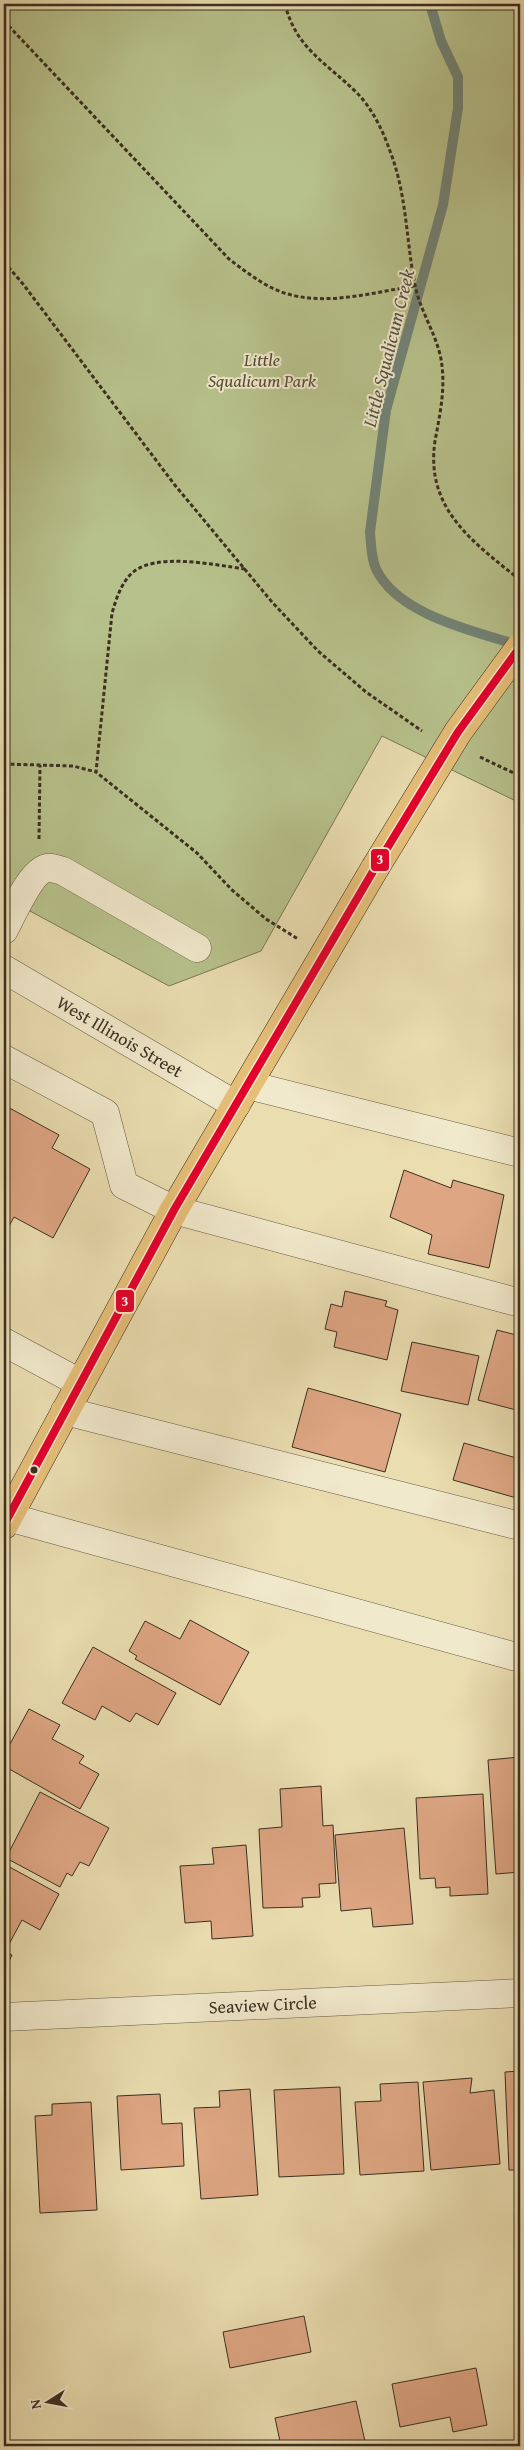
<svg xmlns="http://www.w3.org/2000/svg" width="524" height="2450" font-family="'Gentium Book Plus',serif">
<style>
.green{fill:#b7c18b;stroke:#787856}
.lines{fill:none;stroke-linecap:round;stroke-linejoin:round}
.stream{stroke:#728376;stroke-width:10}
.building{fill:#dea683;stroke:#3a2f21}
.minor-casing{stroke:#665a45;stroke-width:29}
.major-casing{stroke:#3a2f21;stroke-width:29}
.path{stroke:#3a2f21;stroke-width:3;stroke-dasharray:4 2.5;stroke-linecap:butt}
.minor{stroke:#f1e9cc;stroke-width:28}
.major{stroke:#e5be78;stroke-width:28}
.major-bridge-casing{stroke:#3a2f21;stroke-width:29;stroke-linecap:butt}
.major-bridge{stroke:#e5be78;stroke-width:28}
.bus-1-casing{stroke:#f1e9cc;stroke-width:11}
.bus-1{stroke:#e4002b;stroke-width:8}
.bus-dot{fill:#3a2f21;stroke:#f1e9cc;stroke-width:2}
.labels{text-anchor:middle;stroke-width:4;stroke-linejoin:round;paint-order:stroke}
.park-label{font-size:18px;font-style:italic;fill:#534c36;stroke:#f1e9cc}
.street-label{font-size:18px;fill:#3a2f21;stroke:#f1e9cc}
.water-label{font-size:19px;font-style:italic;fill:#525244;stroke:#f1e9cc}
.line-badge{stroke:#f1e9cc;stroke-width:2}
.badge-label{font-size:14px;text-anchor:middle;font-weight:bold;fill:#fff}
</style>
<rect width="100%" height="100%" fill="#eaddb0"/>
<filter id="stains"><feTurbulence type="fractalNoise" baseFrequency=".004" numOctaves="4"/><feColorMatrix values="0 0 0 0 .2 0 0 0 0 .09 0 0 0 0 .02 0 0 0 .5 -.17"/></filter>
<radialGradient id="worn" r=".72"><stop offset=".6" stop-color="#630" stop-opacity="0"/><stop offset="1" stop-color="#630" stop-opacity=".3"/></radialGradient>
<path class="green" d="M4,4H520V803L382,736L261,951L169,986L4,897Z"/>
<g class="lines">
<path class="stream" d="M430,4L441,41L458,77V108L443,205L386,410L370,532C371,544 371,558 376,569C398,615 474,631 518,645"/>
</g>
<path class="building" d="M4,1105L59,1135L52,1148L90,1169L53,1238L14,1217L8,1228L4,1226Z
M404,1170L451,1188L453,1180L504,1195L489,1268L428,1254L432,1235L390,1217Z
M520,1263V1292L514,1290Z
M345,1291L387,1301L385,1306L398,1310L387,1360L334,1347L337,1332L325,1329L331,1304L342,1307Z
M497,1330L520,1336V1411L478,1400Z
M412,1342L479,1356L468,1405L401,1391Z
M308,1388L401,1414L385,1472L292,1447Z
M464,1443L520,1459V1499L453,1480Z
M190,1620L249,1652L220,1705L135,1659L137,1656L129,1651L145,1621L180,1639Z
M93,1647L176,1693L158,1725L136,1713L130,1722L102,1706L95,1720L62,1703Z
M29,1709L60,1725L52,1739L84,1756L79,1763L99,1774L80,1809L4,1766V1755Z
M520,1757V1872L496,1874L488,1760Z
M321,1786L323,1826L333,1825L336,1883L319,1884L320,1897L302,1898L303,1907L263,1908L259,1829L282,1827L280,1789Z
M40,1792L109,1828L89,1866L80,1862L72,1876L67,1873L60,1887L6,1858Z
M483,1794L488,1894L450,1896V1887L436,1888L435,1878L420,1879L416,1798Z
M404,1828L413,1924L373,1927L371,1908L341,1911L335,1835Z
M246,1845L253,1936L212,1939L211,1921L185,1923L180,1866L214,1864L212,1848Z
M4,1864L59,1894L40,1930L22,1920L8,1946L4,1944Z
M4,1951L12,1955L4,1972Z
M520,2071V2170H509L505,2072Z
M472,2078L470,2093L494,2090L500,2164L431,2170L423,2082Z
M418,2082L424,2171L360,2175L355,2102L381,2101L380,2084Z
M340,2087L344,2174L279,2177L274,2090Z
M250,2089L258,2195L201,2199L194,2108L220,2107L219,2091Z
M160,2094L162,2124L182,2123L184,2166L121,2170L117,2096Z
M91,2102L97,2210L40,2213L35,2116L52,2115V2104Z
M304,2316L311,2352L230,2368L223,2332Z
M476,2368L487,2425L453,2432L450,2417L400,2427L392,2384Z
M356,2401L366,2446H281L275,2418Z"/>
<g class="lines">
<g class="minor-casing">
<g id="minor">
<path d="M4,930C12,915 31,871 47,868C52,867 58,870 63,871L197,948"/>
<path id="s1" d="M4,969L236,1105"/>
<path d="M4,1059L105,1113L124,1185L174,1210L520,1303"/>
<path d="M248,1085L520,1153"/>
<path d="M4,1342L80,1383"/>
<path d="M65,1411L520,1526"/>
<path d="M8,1517L520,1658"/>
<path id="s2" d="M4,2017L520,1993"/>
</g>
</g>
<g class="major-casing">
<path id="major" d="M4,1525L174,1210L375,868"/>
</g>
<path class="path" d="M285,4C296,49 327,63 357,93C372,108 383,131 390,151C407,195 406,240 415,285C420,311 436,333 441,359C446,387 440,414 435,441C425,509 473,542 520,580
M4,21L229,259C242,269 255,279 270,287C315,310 368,293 415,286
M4,262L23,284L174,484L272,602L318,651L366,692L422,731
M245,569C215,565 152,551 130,575C120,586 116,600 112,613L96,772L197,853L232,890L266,919L298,939
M480,757L520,776
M4,764L73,766L96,772
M39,839L40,765"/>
<use href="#minor" class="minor"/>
<use href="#major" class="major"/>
<g class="major-bridge-casing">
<path id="major-bridge" d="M375,868L458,732L520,647"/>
</g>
<use href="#major-bridge" class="major-bridge"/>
<g class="bus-1-casing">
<path id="bus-1" d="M4,1525L174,1210L375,868L458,732L520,647"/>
</g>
<use href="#bus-1" class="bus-1"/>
</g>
<circle class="bus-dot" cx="34" cy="1470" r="4.5"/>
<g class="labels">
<g class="park-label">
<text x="262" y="366">Little<tspan x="262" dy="21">Squalicum Park</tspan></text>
</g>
<g class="street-label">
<text dy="6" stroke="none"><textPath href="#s1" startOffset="134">West Illinois Street</textPath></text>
<text dy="6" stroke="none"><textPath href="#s2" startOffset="259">Seaview Circle</textPath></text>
</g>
<g class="water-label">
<text transform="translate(388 348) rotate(-76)" y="7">Little Squalicum Creek</text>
</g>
</g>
<g class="line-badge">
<rect x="370" y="848" width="20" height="24" rx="5" fill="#e4002b"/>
<rect x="115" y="1289" width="20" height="24" rx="5" fill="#e4002b"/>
</g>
<g class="badge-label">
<text x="380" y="864">3</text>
<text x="125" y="1306">3</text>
</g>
<rect width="524" height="2450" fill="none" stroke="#eaddb0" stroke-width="20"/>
<rect x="5" y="5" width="514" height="2440" fill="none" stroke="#3a2f21" stroke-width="2.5"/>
<rect x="10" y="10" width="504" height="2430" fill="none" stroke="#3a2f21"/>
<g transform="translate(48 2402) rotate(259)" stroke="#f1e9cc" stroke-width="4" paint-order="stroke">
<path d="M0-4L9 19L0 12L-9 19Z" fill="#3a2f21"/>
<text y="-8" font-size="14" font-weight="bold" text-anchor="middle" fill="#3a2f21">N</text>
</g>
<rect width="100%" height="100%" filter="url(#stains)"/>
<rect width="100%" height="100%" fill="url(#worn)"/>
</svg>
